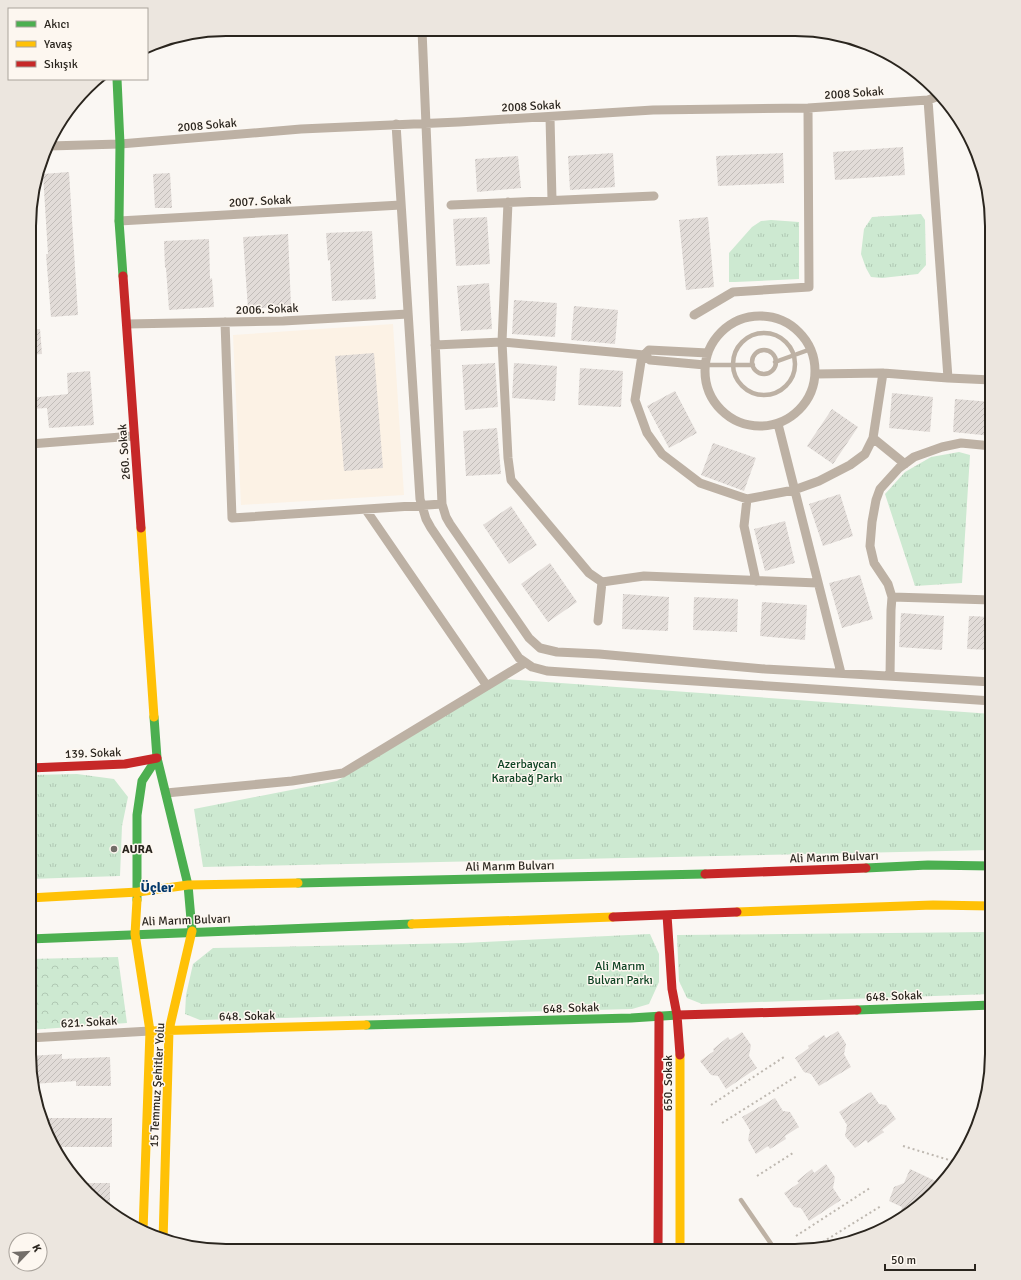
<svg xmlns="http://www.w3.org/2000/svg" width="1021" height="1280" font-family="Signika,sans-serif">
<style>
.built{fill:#fcf2e5}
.forest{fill:url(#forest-crowns)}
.park{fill:url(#park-tufts)}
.building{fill:url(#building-hatch)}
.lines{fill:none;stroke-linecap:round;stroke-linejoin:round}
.path{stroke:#beb8b0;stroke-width:2;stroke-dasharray:2 3;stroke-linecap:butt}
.lane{stroke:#bdb1a4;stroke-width:4.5}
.street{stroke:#bdb1a4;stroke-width:9}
.fast{stroke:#4caf50;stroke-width:9}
.slow{stroke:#ffc107;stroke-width:9}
.jam{stroke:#c62828;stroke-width:9}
.poi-dot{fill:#736e69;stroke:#fdf7f0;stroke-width:1.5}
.labels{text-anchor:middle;stroke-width:3;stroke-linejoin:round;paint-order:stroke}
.street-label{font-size:12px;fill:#2a251e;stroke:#fdf7f0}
.park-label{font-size:12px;fill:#0e4323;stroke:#fdf7f0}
.poi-label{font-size:12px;font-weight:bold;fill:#2a251e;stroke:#fdf7f0;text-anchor:start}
.quarter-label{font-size:14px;font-weight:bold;fill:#04396b;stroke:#fdf7f0}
.rim{fill:none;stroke:#2a251e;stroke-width:2}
</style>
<defs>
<pattern id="forest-crowns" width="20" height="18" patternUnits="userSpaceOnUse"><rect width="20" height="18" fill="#cde9d1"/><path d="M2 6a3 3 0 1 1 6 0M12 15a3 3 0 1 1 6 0" fill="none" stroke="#b0c8b3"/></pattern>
<pattern id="park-tufts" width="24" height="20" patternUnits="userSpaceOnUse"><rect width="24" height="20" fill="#cde9d1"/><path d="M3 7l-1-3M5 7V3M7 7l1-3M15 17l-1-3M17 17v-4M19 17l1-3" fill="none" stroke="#b0c8b3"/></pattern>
<pattern id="building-hatch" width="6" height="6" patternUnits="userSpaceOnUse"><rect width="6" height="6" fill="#e2dcd8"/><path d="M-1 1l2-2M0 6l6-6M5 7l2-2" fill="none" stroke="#c2bdb9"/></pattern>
</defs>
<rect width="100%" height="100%" fill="#faf7f3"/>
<path class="built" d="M393,324L404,495L241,505L233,335Z"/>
<path class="forest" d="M118,957L127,1023L29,1030V959Z"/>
<path class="park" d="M921,214L925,220L926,265L918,274L882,278L871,277L866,268L861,254L864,229L872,217Z
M771,220L799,222V279L735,282H729V253L752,227L761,221Z
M959,452L970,455L962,583L915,586L885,494L905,472L931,457Z
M505,679L992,714V850L203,867L194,809L337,781Z
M77,774L114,779L128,797L122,826L120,876L29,879L30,775Z
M992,932V994L702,1004L687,998L679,981L677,935Z
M650,934L659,954V982L649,1004L632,1009L200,1020L185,1014L186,995L193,964L213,948L463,943Z"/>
<path class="building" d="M903,147L905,175L835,180L833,152Z
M613,153L615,187L570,190L568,156Z
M783,153L784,183L718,186L716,156Z
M518,156L521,188L477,192L475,159Z
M69,172L78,315L51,317L46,254H48L43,174Z
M170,173L172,208H155L153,174Z
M487,217L490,264L456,266L453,219Z
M708,217L714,287L686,290L679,220Z
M372,231L376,299L332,301L330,260L328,261L326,233Z
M288,234L291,306L248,309L243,237Z
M209,239L210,279L212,278L214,307L169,310L166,268H165L164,241Z
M489,283L492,329L461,331L457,286Z
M514,300L557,303L555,337L512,334Z
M574,306L618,310L615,344L571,340Z
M30,329H40L42,354L30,355Z
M374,353L383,468L344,471L335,356Z
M495,363L498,407L465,410L462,365Z
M514,363L557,366L555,401L512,398Z
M580,368L623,371L621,407L578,405Z
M90,371L94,425L49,428L47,408L30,409V398L68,394L67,373Z
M675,391L697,433L669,448L647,406Z
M892,393L933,397L930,432L889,428Z
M955,399L992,402V436L953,432Z
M832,409L858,427L833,464L807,446Z
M497,428L501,474L466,476L463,431Z
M713,443L756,458L744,491L701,475Z
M840,494L853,536L823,546L809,504Z
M511,506L537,545L509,564L483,525Z
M785,521L795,563L765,571L754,529Z
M550,563L577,602L548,622L521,584Z
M860,575L873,619L842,628L829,583Z
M623,594L669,597L668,631L622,629Z
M694,597L738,599L737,632L693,630Z
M762,602L807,605L805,640L760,636Z
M901,613L944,616L942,650L899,647Z
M969,616L992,617V650L967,649Z
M838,1031L846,1044L844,1054L851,1067L819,1086L811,1074L804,1072L795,1058L809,1048L808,1046L824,1035L826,1038Z
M742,1032L751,1045L749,1056L757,1068L726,1089L718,1076L711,1075L700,1061L714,1051L713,1049L728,1037L730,1040Z
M62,1054V1059L110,1057L111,1086H76V1081L33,1084L29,1056Z
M871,1092L879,1104L886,1105L896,1119L882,1130L884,1132L868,1143L866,1140L855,1148L845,1136L847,1125L839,1112Z
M775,1098L783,1111L790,1112L799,1127L785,1136L786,1139L770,1149L768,1146L756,1154L748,1140L750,1130L742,1117Z
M41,1118H112V1147H62V1149H54Z
M826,1164L835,1177L833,1188L841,1200L809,1221L801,1208L794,1207L784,1193L799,1183L797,1181L812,1169L814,1173Z
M910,1169L942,1184L934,1194L909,1213L901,1210L902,1207L889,1201L894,1187L904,1183Z
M79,1183H110V1213L86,1193Z"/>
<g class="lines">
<path class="path" d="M711,1105L784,1057
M722,1123L797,1076
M903,1146L959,1163
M757,1176L793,1153
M796,1236L870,1188
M810,1250L881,1206"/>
<path class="lane" d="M733 364a31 31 0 1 1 62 0a31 31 0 1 1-62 0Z
M752 362a12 12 0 1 1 24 0a12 12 0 1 1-24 0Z
M775,362L811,349
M705,365H753
M741,1200L776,1251"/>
<path class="street" d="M422,30L442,504L446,517L450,524L529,638L540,648L557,652L599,654L765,669L992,682
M928,100L948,378
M550,117L552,200
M396,124L420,499L426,519L431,528L519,658L532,667L547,671L992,701
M49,146L120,144L301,129L459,122L653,110L808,108L928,100L942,95
M508,202L502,342L508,458L511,480L589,573L602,582L644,576L818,583
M451,205L654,196
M119,221L401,205
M694,315L733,292L809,287L808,108
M705 371a55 55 0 1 1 110 0a55 55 0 1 1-110 0Z
M225,322L232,518L442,504
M127,324L283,321L408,314
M435,345L502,342L644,355L650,360L705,365
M642,355L635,400L647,433L662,454L700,483L747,499L794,490L819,481L850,465L865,454L873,438L883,373
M644,355L649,350L708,353
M816,374L883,373L948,378L992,380
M778,424L841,673
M873,438L905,464
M30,444L134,436
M747,499L744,526L756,581
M366,510L487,686
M892,597L992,600
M598,621L602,582
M890,676L891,610L892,597L888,584L874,563L870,546L872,522L876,500L880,489L899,468L914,457L942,447L961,443L992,446
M166,793L292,781L343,773L525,663
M29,1038L150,1031"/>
<path class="fast" d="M117,79L120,144L119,221L123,276
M154,717L157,758L188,885L192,931
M866,868L928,865L992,866
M298,883L705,874
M137,900V815L142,781L157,758
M29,939L412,924
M857,1010L992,1005
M366,1025L631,1018L678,1015"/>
<path class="slow" d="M141,528L154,717
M29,898L138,892L188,885L298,883
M137,900L135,934L150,1031L143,1231
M737,912L933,905L992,906
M412,924L613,917
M150,1031L366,1025
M680,1055V1251
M163,1241L169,1030L192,931"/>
<path class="jam" d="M123,276L141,528
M30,768L125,764L157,758
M705,874L866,868
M667,915L672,989L677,1015L680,1055
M613,917L737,912
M678,1015L857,1010
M658,1251L659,1016"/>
</g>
<circle class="poi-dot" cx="114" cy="849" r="4"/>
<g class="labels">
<g class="street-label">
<text transform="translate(854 93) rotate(-4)" y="4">2008 Sokak</text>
<text transform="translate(531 106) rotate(-3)" y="4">2008 Sokak</text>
<text transform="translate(207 125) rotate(-5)" y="4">2008 Sokak</text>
<text transform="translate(260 201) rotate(-3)" y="4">2007. Sokak</text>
<text transform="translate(267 309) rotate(-2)" y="4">2006. Sokak</text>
<text transform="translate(124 452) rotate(-94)" y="4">260. Sokak</text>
<text transform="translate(93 753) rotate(-2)" y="4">139. Sokak</text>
<text transform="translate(834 857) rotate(-2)" y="4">Ali Marım Bulvarı</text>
<text transform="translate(510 866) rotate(-1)" y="4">Ali Marım Bulvarı</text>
<text transform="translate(186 920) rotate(-2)" y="4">Ali Marım Bulvarı</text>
<text transform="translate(894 996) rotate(-2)" y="4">648. Sokak</text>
<text transform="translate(571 1008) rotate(-2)" y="4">648. Sokak</text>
<text transform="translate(247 1016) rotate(-1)" y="4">648. Sokak</text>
<text transform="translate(89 1022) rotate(-3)" y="4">621. Sokak</text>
<text transform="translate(668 1083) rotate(-90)" y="4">650. Sokak</text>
<text transform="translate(157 1085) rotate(-87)" y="4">15 Temmuz Şehitler Yolu</text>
</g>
<g class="park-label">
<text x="527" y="768">Azerbaycan<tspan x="527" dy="14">Karabağ Parkı</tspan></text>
<text x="620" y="970">Ali Marım<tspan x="620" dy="14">Bulvarı Parkı</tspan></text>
</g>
<g class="poi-label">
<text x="122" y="853">AURA</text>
</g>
<g class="quarter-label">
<text x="157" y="892">Üçler</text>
</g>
</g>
<path d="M0 0H1021V1280H0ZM226 36H795A190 190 0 0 1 985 226V1054A190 190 0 0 1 795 1244H226A190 190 0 0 1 36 1054V226A190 190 0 0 1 226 36Z" fill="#ece6df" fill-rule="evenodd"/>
<path class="rim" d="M226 36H795A190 190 0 0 1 985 226V1054A190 190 0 0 1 795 1244H226A190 190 0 0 1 36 1054V226A190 190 0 0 1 226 36Z"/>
<rect x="8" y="8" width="140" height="72" fill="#fdf7f0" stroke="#a9a39c"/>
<rect x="16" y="21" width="20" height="6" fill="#4caf50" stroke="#a9a39c"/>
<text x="44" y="28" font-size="12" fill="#2a251e">Akıcı</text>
<rect x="16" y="41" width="20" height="6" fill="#ffc107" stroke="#a9a39c"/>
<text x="44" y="48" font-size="12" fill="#2a251e">Yavaş</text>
<rect x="16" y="61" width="20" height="6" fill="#c62828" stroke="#a9a39c"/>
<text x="44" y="68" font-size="12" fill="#2a251e">Sıkışık</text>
<g transform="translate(28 1252) rotate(65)"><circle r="19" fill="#fdf7f0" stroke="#a9a39c"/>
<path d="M0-3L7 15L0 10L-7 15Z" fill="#736e69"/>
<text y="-6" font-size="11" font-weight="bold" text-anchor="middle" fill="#2a251e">K</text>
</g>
<path d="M885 1264v6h90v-6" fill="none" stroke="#2a251e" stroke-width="2"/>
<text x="891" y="1264" font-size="12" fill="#2a251e" stroke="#fdf7f0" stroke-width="3" paint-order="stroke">50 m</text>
</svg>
